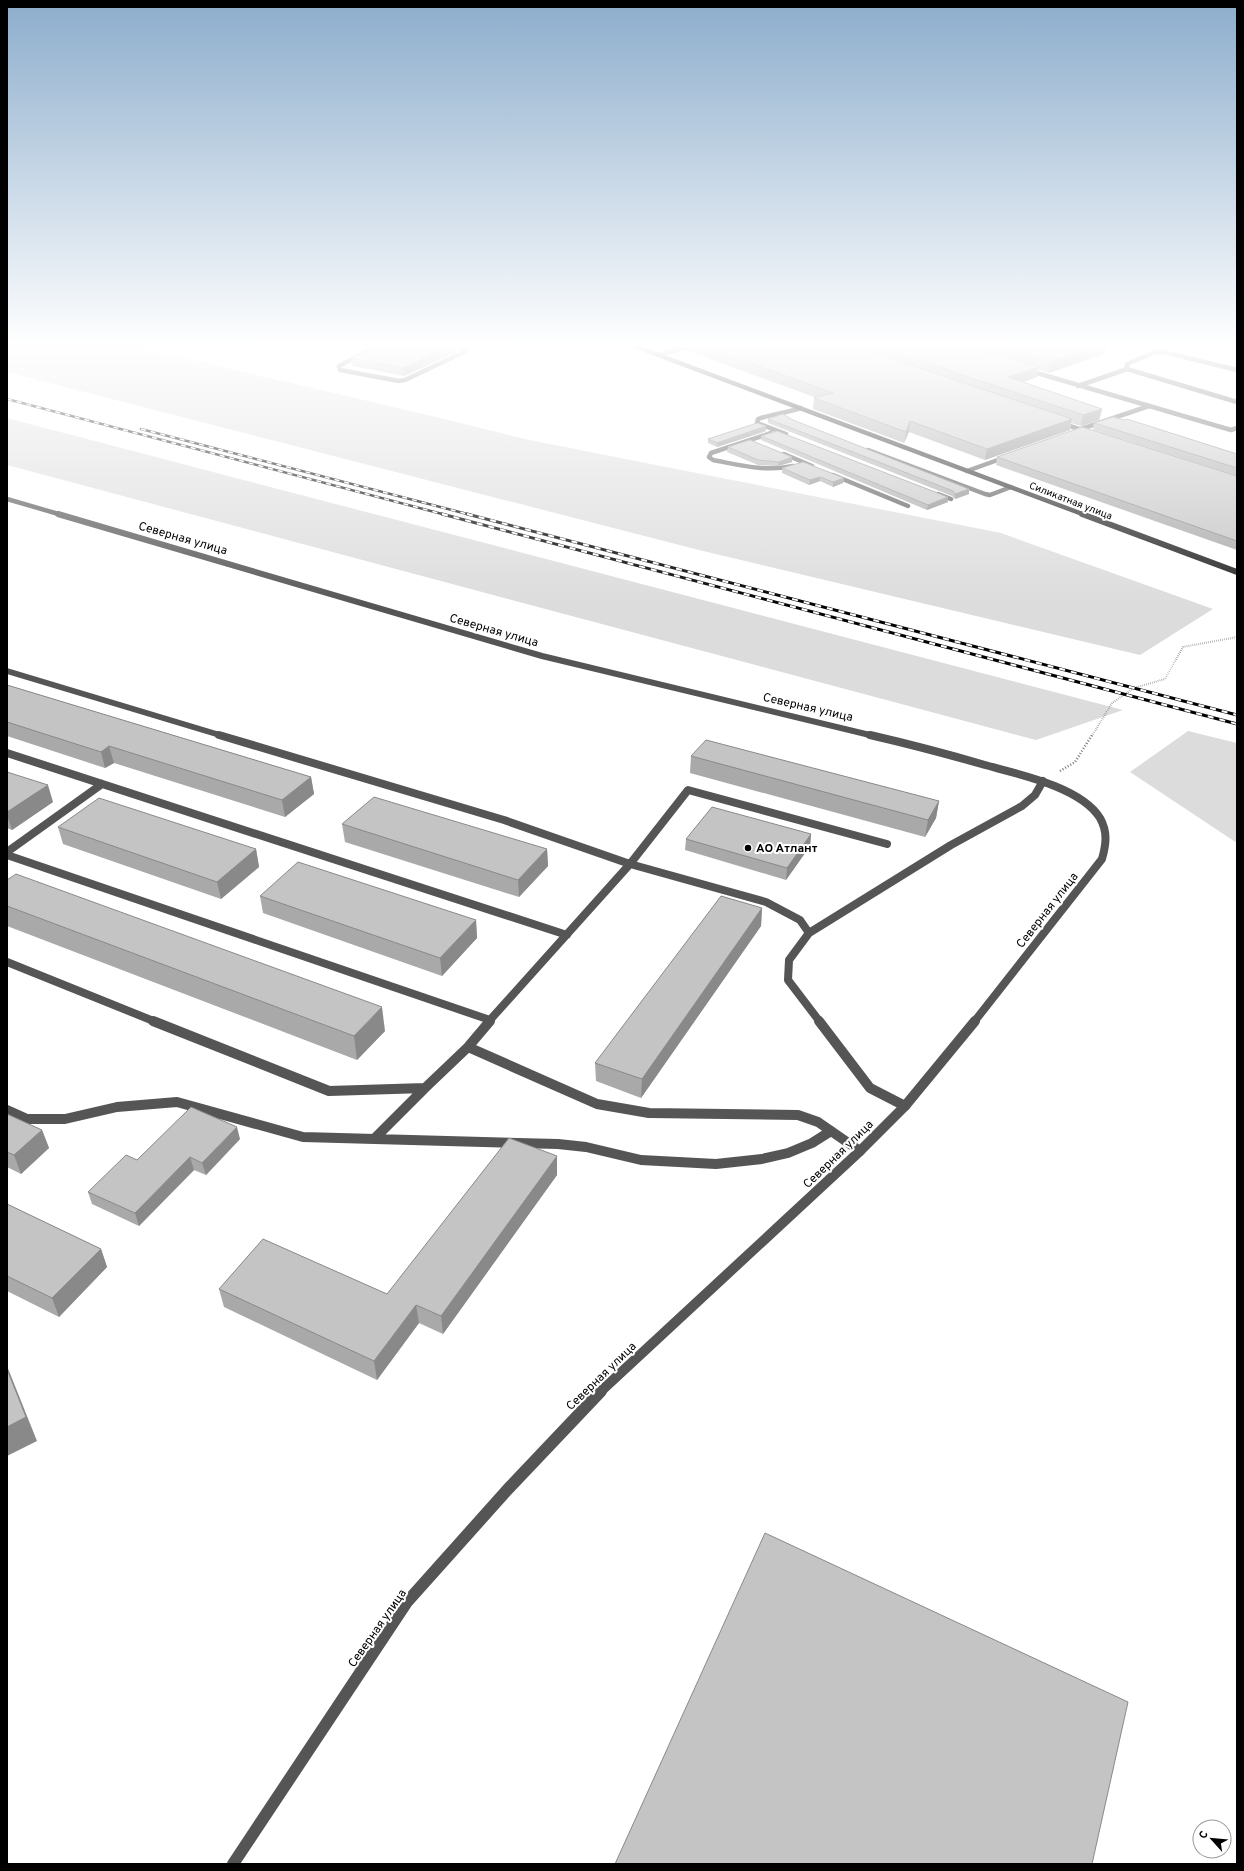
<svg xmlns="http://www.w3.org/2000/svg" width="1244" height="1871" font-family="Overpass,sans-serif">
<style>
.green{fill:#dcdcdc}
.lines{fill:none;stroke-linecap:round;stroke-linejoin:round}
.path-far1{stroke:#777;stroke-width:2;stroke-dasharray:0.5 1.5;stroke-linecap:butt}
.path{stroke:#777;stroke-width:2.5;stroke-dasharray:1 2;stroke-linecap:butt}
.lane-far3{stroke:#555;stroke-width:4.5}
.lane-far2{stroke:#555;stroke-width:6}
.lane-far1{stroke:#555;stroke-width:8}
.lane{stroke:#555;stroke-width:10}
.street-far4{stroke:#555;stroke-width:4.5}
.street-far3{stroke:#555;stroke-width:6}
.street-far2{stroke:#555;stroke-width:8}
.street-far1{stroke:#555;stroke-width:10}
.street{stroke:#555;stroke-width:12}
.secondary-far1{stroke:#222;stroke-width:4.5}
.secondary{stroke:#222;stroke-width:6}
.rail-far1-casing{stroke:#000;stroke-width:2.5}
.rail-casing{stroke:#000;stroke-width:3}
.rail-far1{stroke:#fff;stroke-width:1.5;stroke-dasharray:5;stroke-linecap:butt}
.rail{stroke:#fff;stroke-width:2;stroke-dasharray:6;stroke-linecap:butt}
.wall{fill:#a9a9a9}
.shaded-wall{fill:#898989}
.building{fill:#c4c4c4;stroke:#898989}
.poi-dot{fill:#000;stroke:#fff;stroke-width:1.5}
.labels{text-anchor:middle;stroke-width:4;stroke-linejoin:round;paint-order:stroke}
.far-street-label{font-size:10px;fill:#000;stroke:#fff}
.street-label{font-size:12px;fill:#000;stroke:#fff}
.poi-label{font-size:12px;font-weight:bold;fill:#000;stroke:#fff;text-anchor:start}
</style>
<rect width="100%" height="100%" fill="#fff"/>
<path class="green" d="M7,344H126L436,417L529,440L1001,533L1213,609L1140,655L699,550L7,372Z
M1189,344H1237V348L1206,349Z
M7,418L1123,710L1036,740L7,465Z
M1188,731L1237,743V843L1130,772Z"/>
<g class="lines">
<path class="path-far1" d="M1092,736L1112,703L1134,688L1165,679L1183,647L1237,637"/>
<path class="path" d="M1060,771L1075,762L1092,735"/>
<path class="lane-far3" d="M380,344L339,366L340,370L399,381L405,380L464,352L465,350L453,344
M1132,344L1139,346
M1127,369V364L1155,352H1164L1237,370
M1027,370L1231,430L1237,428
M1078,386L1127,369L1237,402
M1075,431L1149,406
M771,433L711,453L709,457L713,460C740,465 765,472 793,466
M786,434L757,423L758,419C772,414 786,413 801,408
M868,450L985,494L990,495L1011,487
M784,454L812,466
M967,471L1006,457
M833,475L908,506
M938,494L951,499"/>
<path class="lane-far2" d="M7,671L223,736"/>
<path class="lane-far1" d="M219,735L504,820L630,864L688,790L887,844
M7,753L567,935
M7,852L102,784
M7,855L490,1020L630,864L766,902L800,920L809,933L789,960L788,980L820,1022
M809,933L951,845L1022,806L1035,795L1043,781
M7,962L156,1022
M489,1022L490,1020"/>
<path class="lane" d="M153,1021L329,1091L425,1088L468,1047L490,1021
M819,1021L870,1088L905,1106
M468,1047L597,1104L649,1113L798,1115L818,1122L860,1151
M7,1110L27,1119H65L117,1107L177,1102L303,1137L558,1144L586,1147L641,1160L716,1164L762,1159L788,1153L812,1143L831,1131
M374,1139L425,1088"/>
<path class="street-far4" d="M658,355L698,344
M1061,423L1088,432
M7,499L62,515"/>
<path class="street-far3" d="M58,514L542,656L874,736"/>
<path class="street-far2" d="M870,735C909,744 947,754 985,765C1018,774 1081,787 1100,818C1108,832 1106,845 1102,859L974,1022"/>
<path class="street-far1" d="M600,1392L860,1151L905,1106L975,1021"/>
<path class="street" d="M233,1864L407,1602L508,1489L601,1391"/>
<path class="secondary-far1" d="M629,344L1085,515"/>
<path class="secondary" d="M1082,514L1237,572"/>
<g class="rail-far1-casing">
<path id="rail-far1" d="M7,399L446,515
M141,429L471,515"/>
</g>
<g class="rail-casing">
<path id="rail" d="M442,514L1237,724
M467,514L1237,715"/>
</g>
<use href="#rail-far1" class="rail-far1"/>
<use href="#rail" class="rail"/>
</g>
<path class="wall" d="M670,344H684L676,346Z
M688,344H1107L1106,353L1049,373L1038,369L1037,377L1023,382L1102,409L1099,420L1081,426L1071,423L1070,430L985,460L909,432L904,443L813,409L814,398H817L688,351Z
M458,351L404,376L352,366L351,358Z
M768,419L793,420L969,494L955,499L952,496L768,423Z
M1094,423L1237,454V550L996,465L997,457L1235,475L1093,430Z
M766,426V431L717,447L708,443V439Z
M761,436L948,497V502L927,510L761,440Z
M728,447L792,457V462L778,466L758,465L727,452Z
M782,468L844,478L843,483L833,487L820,481L809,485L782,473Z
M7,685L311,777L314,794L285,817L114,763L105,768L7,736Z
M691,756L939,801L936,818L925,837L690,773Z
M7,772L53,802L12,830L7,828Z
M342,824L547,849L548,866L519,897L345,842Z
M58,827L256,849L259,867L221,899L63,844Z
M811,834L810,846L786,880L685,850L686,839Z
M260,896L476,920L477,938L442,976L263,913Z
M7,906L385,1031L357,1060L7,926Z
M762,908L761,926L641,1098L596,1081L595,1063Z
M7,1114L42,1130L49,1148L21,1174L7,1167Z
M240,1139L206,1175L194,1170L139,1226L92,1204L88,1192Z
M557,1156V1175L443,1334L419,1323L377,1380L224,1307L219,1289L387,1294Z
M7,1204L101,1249L107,1267L59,1317L7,1291Z"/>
<path class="shaded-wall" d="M454,344H458V351L404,376L403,368Z
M676,344H684L676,346Z
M1103,344H1107L1106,353L1049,373L1051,362Z
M1039,367L1037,377L1007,388L1008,377Z
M1102,409L1099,420L1081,426L1083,415Z
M1072,419L1070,430L985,460L987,449Z
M910,421L909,432L904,443L906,432Z
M766,426V431L717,447V443Z
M792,457V462L778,466L779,462Z
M820,477V481L809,485L810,480Z
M844,478L843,483L833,487V482Z
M969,489V494L955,499V494Z
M948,497V502L927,510L928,505Z
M109,746L114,763L105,768L101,752Z
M311,777L314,794L285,817L282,800Z
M48,785L53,802L12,830L7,815V812Z
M939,801L936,818L925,837L928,820Z
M811,834L810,846L786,880L787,868Z
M256,849L259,867L221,899L217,882Z
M547,849L548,866L519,897L518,880Z
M762,908L761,926L641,1098L642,1079Z
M476,920L477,938L442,976L440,958Z
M382,1007L385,1031L357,1060L354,1036Z
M237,1127L240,1139L206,1175L202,1163Z
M42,1130L49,1148L21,1174L14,1155Z
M557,1156V1175L443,1334L441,1316Z
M190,1157L194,1170L139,1226L135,1213Z
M101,1249L107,1267L59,1317L52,1298Z
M416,1305L419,1323L377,1380L374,1361Z
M7,1366L37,1441L7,1456Z"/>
<path class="building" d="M381,344H454L403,368L351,358Z
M698,344H847L1072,419L987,449L910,421L906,432L814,398L833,393Z
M870,344H964L972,347L1039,367L1008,377L1102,409L1083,415Z
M988,344H1103L1051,362Z
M783,414L793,420L969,489L955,494L953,491L768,419Z
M1113,417L1124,420L1127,419L1237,454V468L1094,423Z
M757,423L766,426L717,443L708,439Z
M1082,427L1237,476V541L997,457Z
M777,431L948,497L928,505L761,436Z
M750,440L792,457L779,462L758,460L728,447Z
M803,462L844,478L833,482L820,477L810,480L782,468Z
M7,685L311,777L282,800L109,746L101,752L7,722Z
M706,740L939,801L928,820L691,756Z
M7,772L48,785L7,812Z
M374,797L547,849L518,880L342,824Z
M99,798L256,849L217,882L58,827Z
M712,807L811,834L787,868L686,839Z
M298,862L476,920L440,958L260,896Z
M16,874L382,1007L354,1036L7,906V880Z
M721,896L762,908L642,1079L595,1063Z
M191,1107L237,1127L202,1163L190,1157L135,1213L88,1192L126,1155L137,1160Z
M7,1114L42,1130L14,1155L7,1152Z
M509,1138L557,1156L441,1316L416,1305L374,1361L219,1289L263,1239L387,1294Z
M7,1204L101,1249L52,1298L7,1276Z
M7,1369L26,1417L7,1427Z
M765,1533L1128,1702L1092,1864H615Z"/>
<linearGradient id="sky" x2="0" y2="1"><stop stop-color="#8cadcc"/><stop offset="0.57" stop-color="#fff"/><stop offset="1" stop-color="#fff" stop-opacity="0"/></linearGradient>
<rect width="1244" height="606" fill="url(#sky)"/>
<circle class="poi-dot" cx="748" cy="848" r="4"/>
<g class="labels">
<g class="far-street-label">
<text transform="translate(1071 500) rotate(21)" y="4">Силикатная улица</text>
</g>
<g class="street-label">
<text transform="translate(183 538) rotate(16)" y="4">Северная улица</text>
<text transform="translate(494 630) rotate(16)" y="4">Северная улица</text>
<text transform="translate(808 707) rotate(13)" y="4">Северная улица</text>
<text transform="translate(1047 910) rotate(-52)" y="4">Северная улица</text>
<text transform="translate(838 1154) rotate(-44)" y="4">Северная улица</text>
<text transform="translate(601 1376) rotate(-44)" y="4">Северная улица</text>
<text transform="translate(377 1628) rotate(-55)" y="4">Северная улица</text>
</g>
<g class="poi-label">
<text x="756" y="852">АО Атлант</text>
</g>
</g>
<rect width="1244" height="1871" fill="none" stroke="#000000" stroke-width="16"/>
<g transform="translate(1212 1839) rotate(297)"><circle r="19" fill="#ffffff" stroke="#999999"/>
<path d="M0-3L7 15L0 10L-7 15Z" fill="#000000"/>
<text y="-6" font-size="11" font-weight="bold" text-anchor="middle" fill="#000000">С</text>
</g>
</svg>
